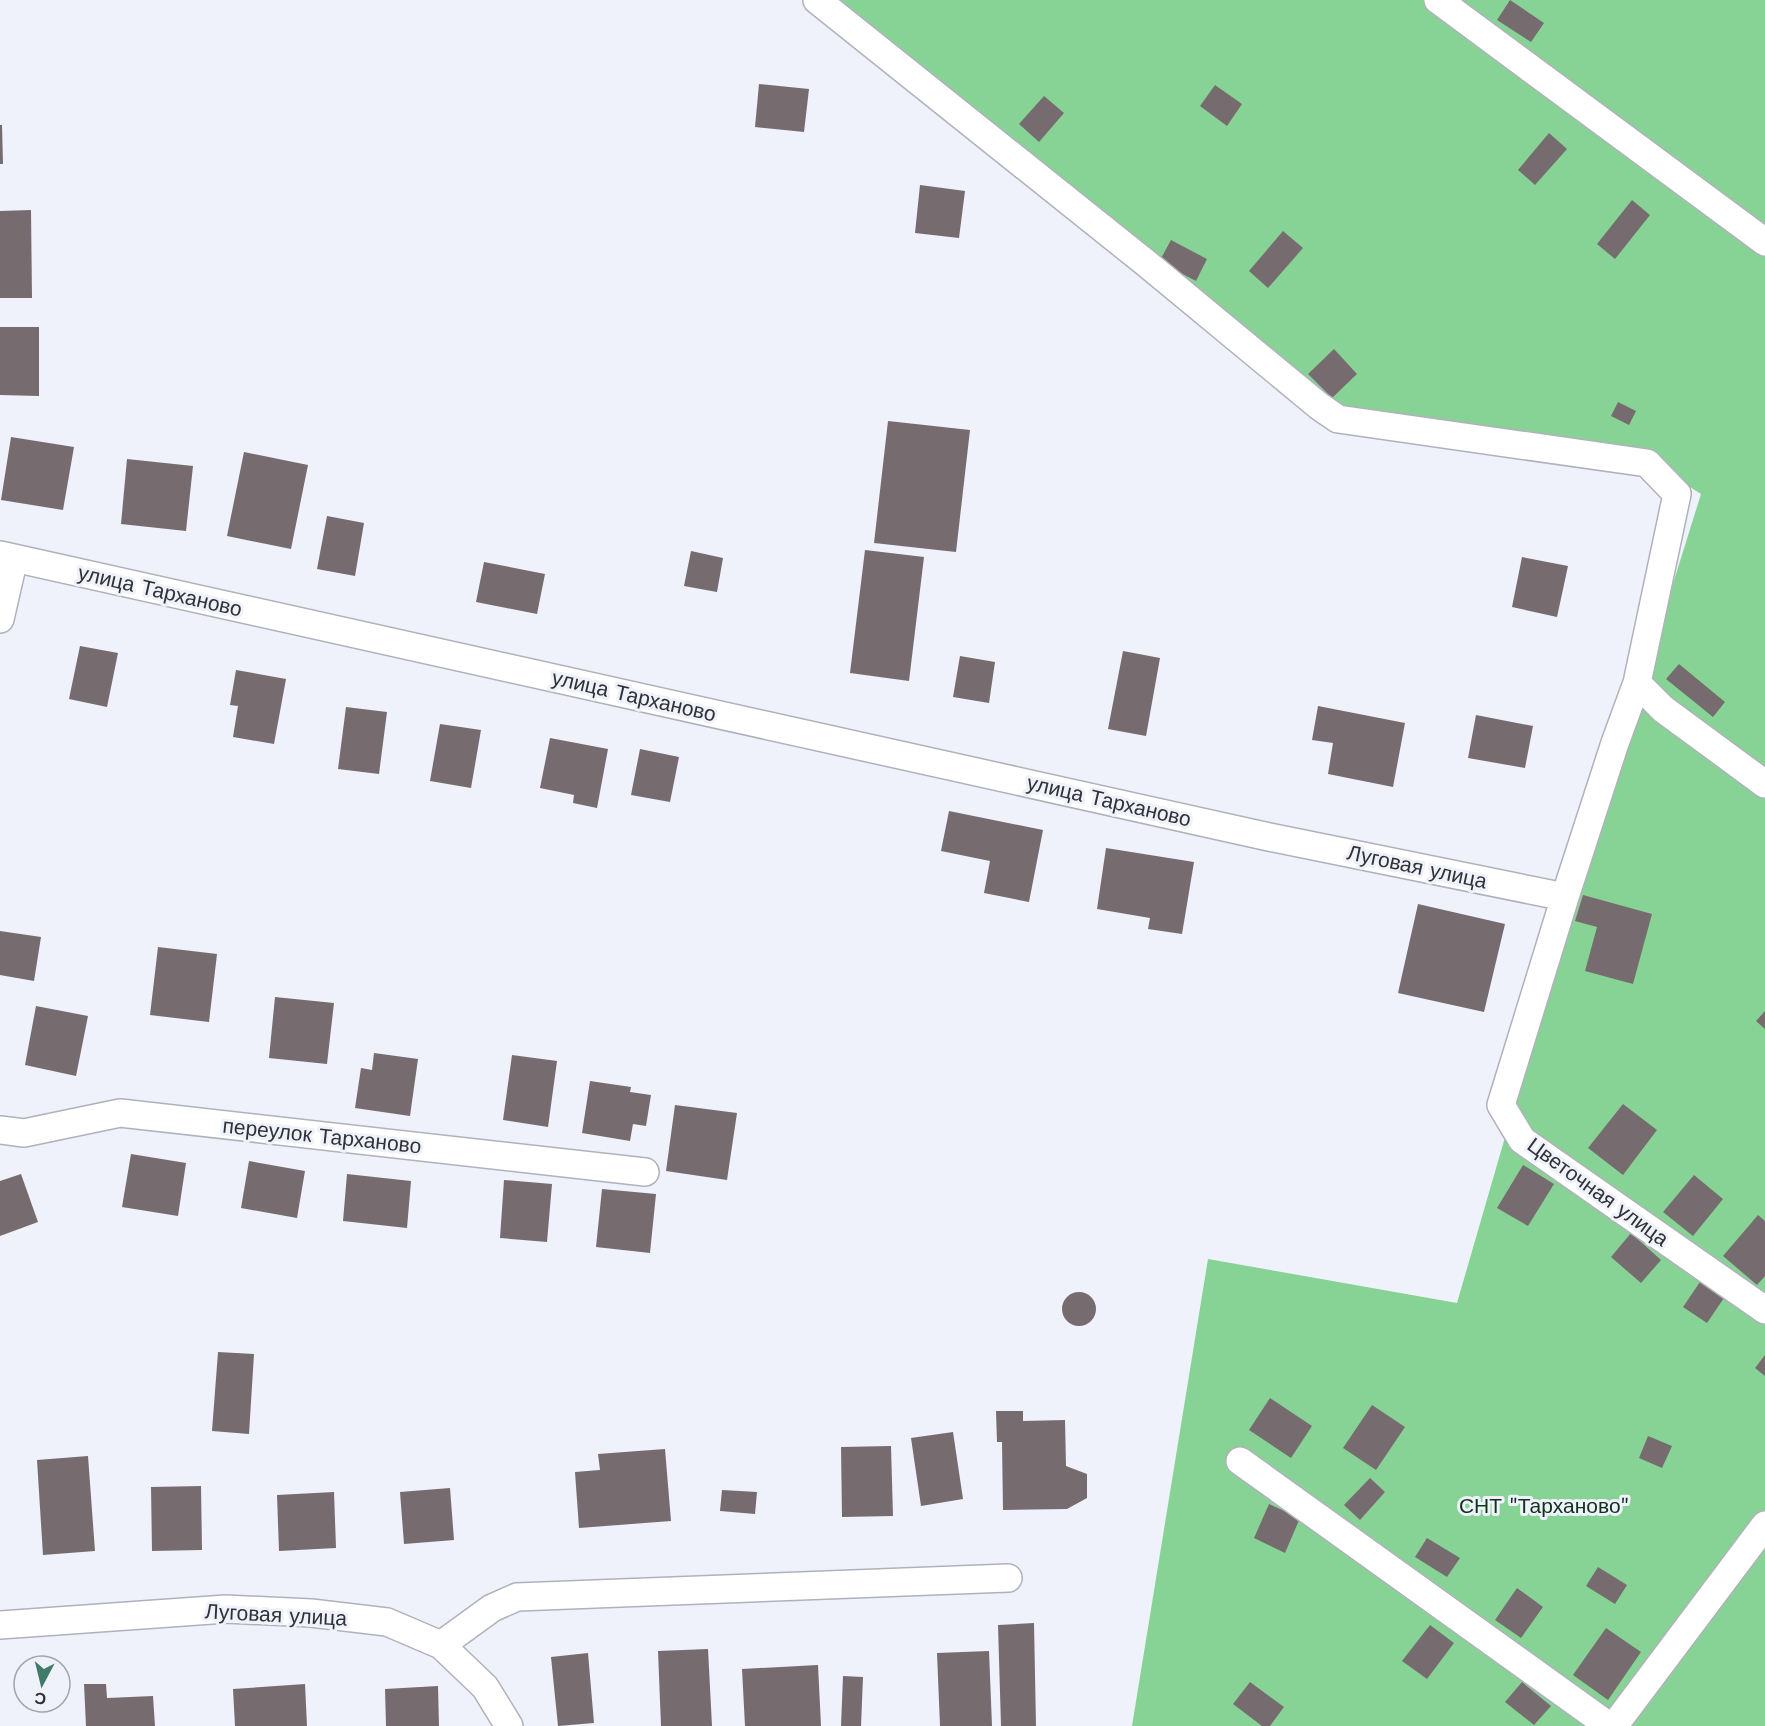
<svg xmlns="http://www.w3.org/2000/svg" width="1765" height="1726" font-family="'Work Sans',sans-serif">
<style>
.green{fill:#87d395}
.building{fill:#766c6f}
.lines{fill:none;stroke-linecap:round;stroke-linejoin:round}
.street-casing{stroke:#b0b2bb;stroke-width:30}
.street{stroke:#fff;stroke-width:27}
.labels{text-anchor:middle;stroke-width:6;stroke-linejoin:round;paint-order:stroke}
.street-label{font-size:21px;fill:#313236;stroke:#eff1fb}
.park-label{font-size:21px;fill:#0f3318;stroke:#eff1fb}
</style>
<rect width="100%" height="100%" fill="#eff1fb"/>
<path class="green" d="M818,0H1765V1726H1132L1208,1259L1457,1303L1567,923L1701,494L1641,456L1341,412Z"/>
<path class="building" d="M1510,0L1544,23L1531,42L1497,20Z
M759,84L809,89L804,132L755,127Z
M1215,85L1242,104L1227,126L1200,106Z
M1044,96L1064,113L1039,142L1019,124Z
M0,125H2L3,164H0Z
M1549,133L1567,149L1535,185L1518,170Z
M920,185L965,191L959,238L915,233Z
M1632,200L1650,215L1615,259L1597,244Z
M31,210L32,298H0V211Z
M1283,231L1303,248L1268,288L1249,271Z
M1171,240L1207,259L1196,281L1159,262Z
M0,327H39V396L0,395Z
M1334,349L1357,374L1332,398L1308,374Z
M1618,402L1636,411L1629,425L1611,416Z
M888,421L970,430L956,552L874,543Z
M11,437L74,447L63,510L1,500Z
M244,452L308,465L291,549L227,536Z
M127,459L193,466L186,531L121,524Z
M327,516L364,523L355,576L317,569Z
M865,550L924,557L909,681L850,673Z
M691,551L723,558L717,592L684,586Z
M1522,557L1568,566L1557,617L1512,607Z
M484,562L545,574L537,614L476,602Z
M80,646L118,653L107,707L69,699Z
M1123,651L1160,658L1146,736L1108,729Z
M960,656L995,662L989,703L953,697Z
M1679,664L1725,702L1713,717L1666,679Z
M236,670L286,679L274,744L233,737L238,706L230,705Z
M1318,706L1405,723L1393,787L1328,774L1333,743L1312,740Z
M346,707L387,712L379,774L338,769Z
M1476,715L1533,726L1525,768L1468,758Z
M440,724L481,730L471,788L430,781Z
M550,738L608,749L597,808L573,803L574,795L540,788Z
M640,749L679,757L670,802L631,795Z
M949,811L1043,830L1029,902L984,893L990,861L941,851Z
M1106,848L1194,862L1182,934L1148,929L1150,918L1097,909Z
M1583,895L1652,914L1633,984L1585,971L1597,927L1575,921Z
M1418,904L1505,924L1484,1012L1398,993Z
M0,931L41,937L34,981L0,975Z
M158,947L217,954L209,1022L150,1015Z
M275,997L334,1003L327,1064L269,1058Z
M36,1006L88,1016L76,1076L25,1065Z
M1765,1011V1029L1756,1021Z
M374,1053L418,1059L410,1116L355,1108L361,1068L372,1070Z
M512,1055L557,1061L548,1127L503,1120Z
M590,1081L631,1087L630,1092L651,1095L646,1126L633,1124L630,1141L582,1133Z
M1623,1104L1657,1130L1623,1175L1588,1148Z
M675,1105L737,1113L727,1180L666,1171Z
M131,1154L186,1163L178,1216L122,1207Z
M249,1161L305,1171L297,1218L241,1208Z
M1523,1165L1554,1184L1528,1226L1497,1208Z
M21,1174L38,1222L0,1236V1181Z
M347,1174L411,1181L407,1228L343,1221Z
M1694,1175L1723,1199L1693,1236L1663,1212Z
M504,1180L552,1184L547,1242L500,1238Z
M602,1189L656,1194L650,1253L596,1247Z
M1758,1215L1765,1221V1276L1757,1285L1723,1256Z
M1631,1233L1661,1260L1641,1283L1611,1257Z
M1700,1282L1724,1298L1707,1323L1683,1307Z
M1062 1309a17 17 0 1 1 34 0a17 17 0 1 1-34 0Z
M218,1352L254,1354L249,1434L212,1431Z
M1765,1355V1376L1755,1368Z
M1270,1398L1312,1426L1291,1458L1249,1430Z
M1372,1405L1405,1427L1376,1470L1343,1448Z
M996,1411H1023V1421L1065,1420L1066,1466L1087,1474V1498L1067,1509L1003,1510L1002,1442H997Z
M953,1432L963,1499L921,1506L911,1438Z
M1648,1436L1672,1446L1662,1468L1639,1458Z
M891,1446L893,1516L842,1517L841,1447Z
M665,1449L671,1521L579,1528L575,1472L600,1470L598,1454Z
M88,1456L95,1551L43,1555L37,1460Z
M1370,1478L1385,1492L1360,1520L1344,1505Z
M201,1486L202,1550L152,1551L151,1487Z
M450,1488L454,1540L404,1544L400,1492Z
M722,1490L757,1492L755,1514L720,1511Z
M334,1492L336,1548L279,1551L277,1495Z
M1269,1504L1300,1518L1285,1553L1254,1538Z
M1427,1538L1460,1558L1447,1577L1415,1557Z
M1598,1567L1627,1585L1615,1604L1586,1586Z
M1517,1588L1543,1607L1521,1638L1495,1620Z
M1034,1623L1036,1726H1001L998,1625Z
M1430,1625L1454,1643L1427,1679L1402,1661Z
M1606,1628L1641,1652L1608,1700L1573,1675Z
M708,1649L712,1726H661L658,1651Z
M989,1651L992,1726H940L937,1653Z
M588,1653L594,1723L558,1726L551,1657Z
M818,1665L821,1726H745L742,1669Z
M843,1676L863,1677L861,1726H841Z
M1250,1682L1284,1707L1270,1726H1262L1233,1704Z
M1522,1682L1551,1706L1534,1725L1505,1702Z
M84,1684H106L107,1698L153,1696L155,1726H86Z
M305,1684L307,1726H235L233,1689Z
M438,1686L439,1726H386L385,1689Z"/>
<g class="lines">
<g class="street-casing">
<path id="street" d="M817,0L1146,263L1319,406L1338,419L1647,463L1677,494L1637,683L1615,743L1565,897L1501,1105L1522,1140L1765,1310
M1438,0L1765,242
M0,555L1269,837L1565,897
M0,619L14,558
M1637,683L1663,709L1765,784
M0,1130L24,1133L120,1113L645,1172
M1240,1461L1609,1726
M0,1625L226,1609L311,1613L387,1622L441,1645L485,1687L509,1726
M441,1645L492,1608L517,1597L1008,1578
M1614,1726L1765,1525"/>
</g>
<use href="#street" class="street"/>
</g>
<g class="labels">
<g class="street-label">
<text transform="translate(160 591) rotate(13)" y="7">улица Тарханово</text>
<text transform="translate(634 696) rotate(13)" y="7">улица Тарханово</text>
<text transform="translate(1109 801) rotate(13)" y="7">улица Тарханово</text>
<text transform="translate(1417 867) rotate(12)" y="7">Луговая улица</text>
<text transform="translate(322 1136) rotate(6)" y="7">переулок Тарханово</text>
<text transform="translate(1598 1192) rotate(36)" y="7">Цветочная улица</text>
<text transform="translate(276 1615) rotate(3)" y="7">Луговая улица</text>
</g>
<g class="park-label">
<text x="1544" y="1513">СНТ "Тарханово"</text>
</g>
</g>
<g transform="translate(42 1684) rotate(187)"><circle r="28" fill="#eff1fb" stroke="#a3a5ac" stroke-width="1.5"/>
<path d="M0-4.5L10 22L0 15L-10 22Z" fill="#3e7c69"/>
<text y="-9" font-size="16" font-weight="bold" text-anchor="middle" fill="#313236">С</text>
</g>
</svg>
